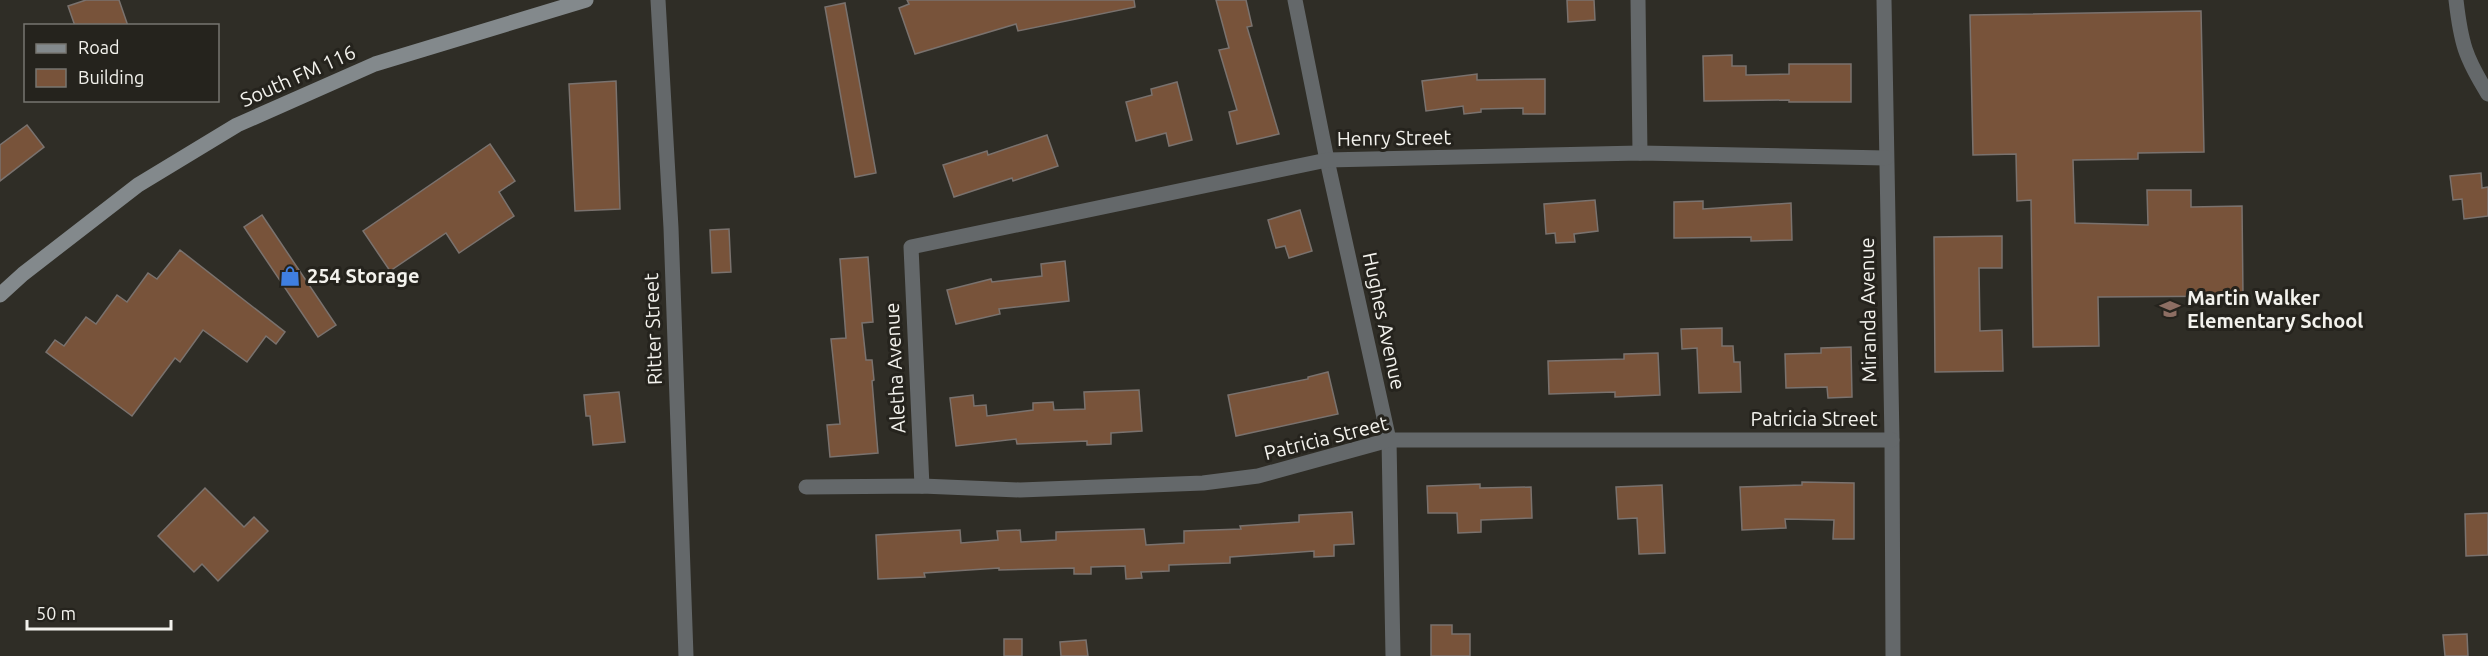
<svg xmlns="http://www.w3.org/2000/svg" width="2488" height="656" font-family="Ubuntu,sans-serif">
<style>
.building{fill:#78533a;stroke:#7a726e;stroke-width:1.5}
.lines{fill:none;stroke-linecap:round;stroke-linejoin:round}
.minor{stroke:#64686a;stroke-width:15}
.secondary{stroke:#83898c;stroke-width:15}
.labels{text-anchor:middle;stroke-width:6;stroke-linejoin:round;paint-order:stroke}
.street-label{font-size:20px;fill:#f3f2ed;stroke:#25231d}
.poi-label{font-size:20px;font-weight:bold;fill:#f3f2ed;stroke:#25231d;text-anchor:start}
</style>
<rect width="100%" height="100%" fill="#2f2d26"/>
<g class="building">
<path d="M86,0H119L128,26H75L68,6Z"/>
<path d="M907,0H1134L1135,7L1018,31L1016,24L915,54L899,8L909,4Z"/>
<path d="M1216,0H1246L1252,26L1247,27L1279,134L1237,144L1229,112L1237,110L1219,50L1229,48Z"/>
<path d="M1567,0H1594L1595,20L1568,22Z"/>
<path d="M845,3L876,173L855,177L825,7Z"/>
<path d="M2201,11L2204,152L2138,153V159L2073,160L2075,223L2148,225L2147,190H2191V207L2242,206L2243,296L2098,297L2099,346L2033,347L2031,200L2017,201L2016,154L1973,155L1970,15Z"/>
<path d="M1732,55V66H1746V75L1789,74V64H1851V102H1789V100L1704,101L1703,56Z"/>
<path d="M1477,74V80L1545,79V114H1523V108L1481,109V112L1464,114L1463,106L1426,111L1422,81Z"/>
<path d="M616,81L620,209L575,211L569,84Z"/>
<path d="M1177,82L1192,140L1169,146L1166,133L1136,141L1126,102L1152,95L1151,89Z"/>
<path d="M27,125L44,147L0,181V145Z"/>
<path d="M1047,135L1058,166L1013,181L1012,178L954,197L943,165L987,151L988,155Z"/>
<path d="M490,144L515,181L499,192L514,216L459,253L446,233L390,271L363,231Z"/>
<path d="M2481,173L2482,188L2488,187V216L2464,219L2462,199L2453,200L2450,176Z"/>
<path d="M1595,200L1598,231L1574,234L1575,242L1556,243L1555,233L1546,234L1544,204Z"/>
<path d="M1703,201V209L1791,203L1792,240L1751,241V237L1674,238V202Z"/>
<path d="M1300,210L1312,251L1289,258L1285,246L1276,248L1268,220Z"/>
<path d="M262,215L336,325L318,337L244,227Z"/>
<path d="M729,229L731,272L712,273L710,230Z"/>
<path d="M2002,236V268H1979L1980,331L2002,330L2003,371L1935,372L1934,237Z"/>
<path d="M180,250L285,332L276,344L266,336L247,362L203,330L180,362L175,358L132,416L46,352L55,340L64,346L86,317L96,324L117,295L127,302L148,273L157,279Z"/>
<path d="M868,257L873,322L862,323L866,360H872L874,380L872,381L878,453L830,457L827,425L840,424L831,339L846,338L840,259Z"/>
<path d="M1065,261L1069,301L999,309L1000,314L956,324L947,290L991,279L992,282L1042,276L1041,264Z"/>
<path d="M1722,328V346H1733L1734,362H1740L1741,392L1699,393L1697,348L1682,349L1681,329Z"/>
<path d="M1851,347L1852,397L1828,398L1827,387L1786,388L1785,354L1821,353V348Z"/>
<path d="M1658,353L1660,395L1615,397V392L1549,394L1548,361L1624,359V354Z"/>
<path d="M1328,372L1338,414L1236,436L1228,395L1308,379V377Z"/>
<path d="M1139,390L1142,431L1111,433V444L1087,445V441L1017,444L1016,439L956,446L950,398L973,395L974,406L986,405L987,416L1033,410V403L1053,402L1054,410L1085,409L1084,392Z"/>
<path d="M619,392L625,442L593,445L590,416H586L584,395Z"/>
<path d="M1802,482L1854,483V539H1833L1834,520L1785,519L1786,528L1742,530L1740,487L1802,485Z"/>
<path d="M1480,484V488L1531,487L1532,518L1481,520V532L1458,533L1457,513H1428L1427,486Z"/>
<path d="M1662,485L1665,553L1639,554L1637,518L1618,519L1616,487Z"/>
<path d="M205,488L244,527L254,517L268,531L218,581L202,564L194,572L158,536Z"/>
<path d="M1352,512L1354,544L1334,545V556L1314,557V551L1230,557V563L1169,565V571L1141,572L1142,578L1126,579L1125,566L1091,567V574H1074V568L999,570V568L924,573L925,577L878,579L876,535L960,530L961,543L998,540L997,531L1020,530L1021,542L1056,540V532L1144,529L1146,545L1184,543V531L1241,529L1240,526L1299,522V515Z"/>
<path d="M2488,513V555L2466,556L2465,514Z"/>
<path d="M1431,625H1452V634H1470V656H1431Z"/>
<path d="M2467,634L2468,656H2445L2443,635Z"/>
<rect x="1004" y="639" width="18" height="17"/>
<path d="M1086,640L1088,656H1061L1060,642Z"/>
</g>
<g class="lines">
<g class="minor">
<path d="M658,0L671,228L686,656"/>
<path d="M1295,0L1327,160L1389,440L1393,656"/>
<path d="M1638,0L1640,153"/>
<path d="M1884,0L1892,440L1893,656"/>
<path d="M2456,0C2461,43 2465,57 2488,94"/>
<path d="M922,486L911,247L1327,160L1640,153L1886,158"/>
<path d="M806,487L922,486L1020,490L1203,483L1258,476L1389,440H1892"/>
</g>
<path class="secondary" d="M0,295L23,274L138,185L237,125L375,64L586,0"/>
</g>
<defs>
<g id="shop-bare" transform="scale(1.62)"><path d="M-5-2.5h2.3a2.7 3.5 0 0 1 5.4 0H5L5.5 6h-11ZM-1.5-2.5h3a1.5 2.3 0 0 0-3 0Z" fill="#3f7fe0" stroke="#25231d" stroke-width="2.5" paint-order="stroke"/></g>
<g id="school-bare" transform="scale(1.62)"><path d="M0-5L7-2L0 1L-7-2ZM-4 1L0 2.5L4 1V4Q0 6-4 4Z" fill="#8d6e63" stroke="#25231d" stroke-width="2.5" paint-order="stroke"/></g>
</defs>
<g fill-rule="evenodd">
<use href="#shop-bare" x="290" y="276"/>
<use href="#school-bare" x="2170" y="309"/>
</g>
<g class="labels">
<g class="street-label">
<text transform="translate(298 76) rotate(-24)" y="7">South FM 116</text>
<text transform="translate(1394 138) rotate(-1)" y="7">Henry Street</text>
<text transform="translate(1868 310) rotate(-91)" y="7">Miranda Avenue</text>
<text transform="translate(1384 321) rotate(78)" y="7">Hughes Avenue</text>
<text transform="translate(653 329) rotate(-92)" y="7">Ritter Street</text>
<text transform="translate(895 368) rotate(-93)" y="7">Aletha Avenue</text>
<text x="1814" y="426">Patricia Street</text>
<text transform="translate(1326 438) rotate(-14)" y="7">Patricia Street</text>
</g>
<g class="poi-label">
<text x="307" y="283">254 Storage</text>
<text x="2187" y="305">Martin Walker<tspan x="2187" dy="23">Elementary School</tspan></text>
</g>
</g>
<rect x="24" y="24" width="195" height="78" fill="#25231d" stroke="#777670" stroke-width="1.5"/>
<rect x="36" y="44" width="30" height="9" fill="#83898c" stroke="#777670" stroke-width="1.5"/>
<text x="78" y="54" font-size="18" fill="#f3f2ed">Road</text>
<rect x="36" y="69" width="30" height="18" fill="#78533a" stroke="#777670" stroke-width="1.5"/>
<text x="78" y="84" font-size="18" fill="#f3f2ed">Building</text>
<path d="M27 620v9h144v-9" fill="none" stroke="#f3f2ed" stroke-width="3"/>
<text x="36" y="620" font-size="18" fill="#f3f2ed" stroke="#25231d" stroke-width="4.5" paint-order="stroke">50 m</text>
</svg>
